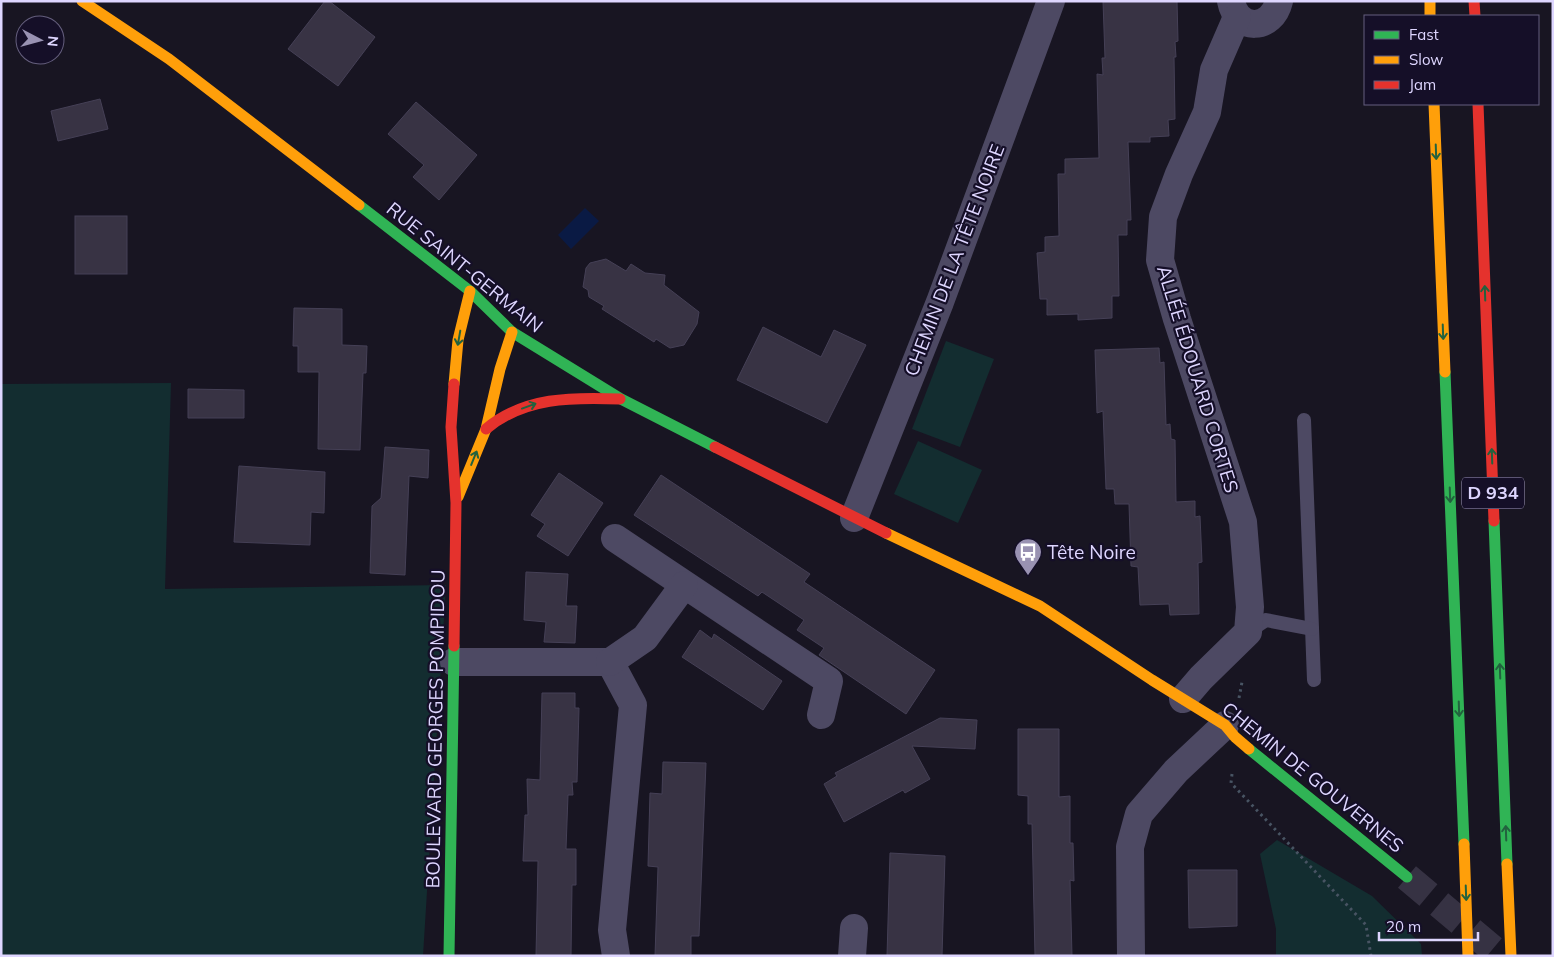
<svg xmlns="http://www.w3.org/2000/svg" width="1554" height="957" font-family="Mulish,sans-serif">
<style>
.green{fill:#132d30}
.water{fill:#0a1a44}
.building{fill:#383344;stroke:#454056}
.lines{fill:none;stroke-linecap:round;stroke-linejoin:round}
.secondary-tunnel{stroke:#363243;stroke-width:28;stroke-dasharray:28 14;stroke-linecap:butt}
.path{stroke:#485463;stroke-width:3;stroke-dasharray:2.5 4;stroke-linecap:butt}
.lane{stroke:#4d4963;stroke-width:14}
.street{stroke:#4d4963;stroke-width:28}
.fast{stroke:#30b455;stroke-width:11}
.slow{stroke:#ff9f0a;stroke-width:11}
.jam{stroke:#e5322d;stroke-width:11}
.slow-bridge{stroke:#ff9f0a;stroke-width:11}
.oneway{stroke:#22623e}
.labels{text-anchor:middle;stroke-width:4.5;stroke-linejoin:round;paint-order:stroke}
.shield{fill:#150f28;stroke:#a29abe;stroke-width:1}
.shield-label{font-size:18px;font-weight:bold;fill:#ded6ff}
.street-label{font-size:19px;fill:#ded6ff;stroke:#150f28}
.poi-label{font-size:19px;fill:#ded6ff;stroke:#150f28;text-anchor:start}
</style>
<rect width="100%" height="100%" fill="#181522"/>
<g class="green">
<path d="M946,341L994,359L960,447L912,429Z"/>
<path d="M171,383L165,589L446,585L423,956H1V384Z"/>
<path d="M918,441L982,470L958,523L894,494Z"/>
<path d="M1277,840L1372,896L1421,944L1422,956H1276V929L1260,854Z"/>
</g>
<path class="water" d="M585,208L599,221L571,249L558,235Z"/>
<g class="building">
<path d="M325,1H329L375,37L338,86L288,49Z"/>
<path d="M1103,1H1177L1178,41L1175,42L1176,57H1174L1175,119L1168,120L1169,136L1150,137V142H1128L1131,220H1127V235H1118L1119,296H1112V318L1078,320V314L1047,315V299H1040L1037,253L1045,252V237L1059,236L1058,174H1065V159L1099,158L1097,74L1103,75L1102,58H1105Z"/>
<path d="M100,99L108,129L58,141L51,111Z"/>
<path d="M416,102L477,155L439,200L413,177L424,165L388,134Z"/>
<rect x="75" y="216" width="52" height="58"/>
<path d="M606,259L626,271L631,264L645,273L665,275L664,285L699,312L697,324L684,345L670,348L656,339L654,342L602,309L604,306L589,297L588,290L583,287L586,268L590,263Z"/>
<path d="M294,308L342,309V345L367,346L366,373H363L360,450L318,449L319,372H298V346H293Z"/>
<path d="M763,327L821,357L834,330L866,345L827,423L737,380Z"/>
<path d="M1159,348L1160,363L1164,362L1166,425L1170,424L1171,439L1175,440L1176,502L1195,501V517L1200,516L1202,562L1198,563L1199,614L1170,615L1169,604L1140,605L1138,567L1131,566L1129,504H1115L1114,489H1106L1103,411L1097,413L1095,350Z"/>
<path d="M188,389L244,390V418H188Z"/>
<path d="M385,447L429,450L428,478L409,476L405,575L370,573L372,506L381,498Z"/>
<path d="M239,466L325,472L324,513L311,512L310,545L234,542Z"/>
<path d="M559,473L603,503L568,556L537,536L545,524L531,515Z"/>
<path d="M661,475L810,574L804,582L935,670L906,714L819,655L824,648L797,630L804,620L762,592L758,596L634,515Z"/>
<path d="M526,572L568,574L566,606H577L575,643L544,642L546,622L524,620Z"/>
<path d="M700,630L712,639L714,634L782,681L763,710L682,657Z"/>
<path d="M542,693H575V708H579L577,782H572L573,795H568L566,849H576V885H572L571,956H536L538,861H523L525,815H528L527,779L540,780Z"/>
<path d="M940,718L977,720L975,749L912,746L930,779L905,793L903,790L844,822L824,784L837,776L835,773Z"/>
<path d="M1018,729H1059V797L1070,796V843H1073L1074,881L1070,880L1072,956H1035L1032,824H1028V796L1018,795Z"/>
<path d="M663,762L706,763L699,936H691V956H655L658,867L648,866L650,793L662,794Z"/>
<path d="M890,853L945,856L942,956H887Z"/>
<path d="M1188,870H1237V926L1189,928Z"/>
</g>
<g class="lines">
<path class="secondary-tunnel" d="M1407,877L1501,956"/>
<g class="path">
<path d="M1239,698L1242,682"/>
<path d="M1232,774L1231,783L1366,925L1371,956"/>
</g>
<g class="lane">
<path d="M1304,420L1314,680"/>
<path d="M1248,632L1266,620L1312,629"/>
</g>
<g class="street">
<path d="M1231,1C1237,32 1272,31 1279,1"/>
<path d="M854,518L940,302L1051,1"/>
<path d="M615,538L829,681L821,715"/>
<path d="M454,662H610L633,705L612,930L616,956"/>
<path d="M610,662L645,638L684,585"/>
<path d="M1183,699L1201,678L1248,632L1250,607L1243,522L1177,319L1160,260L1163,217L1179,174L1207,112L1214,70L1237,17"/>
<path d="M852,956L854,928"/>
<path d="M1131,956L1130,847L1139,814L1176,771L1225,725"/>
</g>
<g class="fast">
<path d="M359,205L470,291L512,332L621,399L715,447"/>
<path d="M1445,372L1464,844"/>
<path d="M1494,521L1507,864"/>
<path d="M1249,749L1407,877"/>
<path d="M449,956L454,646"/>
</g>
<g class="slow">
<path d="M82,1L169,59L359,205"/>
<path d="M1430,1V16"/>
<path d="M1434,104L1445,372"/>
<path d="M454,384L458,340L470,291"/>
<path d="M458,497L486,429L500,369L512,332"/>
<path d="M886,533L1040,606L1152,680L1225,725L1235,737L1249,749"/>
<path d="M1507,864L1511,956"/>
</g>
<g class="jam">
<path d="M1474,1L1475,16"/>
<path d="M1478,104L1494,521"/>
<path d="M486,429C524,397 572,397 620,399"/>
<path d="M715,447L886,533"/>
<path d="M454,646L456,503L451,427L454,384"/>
</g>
<path class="slow-bridge" d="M1464,844L1468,956"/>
</g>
<defs><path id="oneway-shaft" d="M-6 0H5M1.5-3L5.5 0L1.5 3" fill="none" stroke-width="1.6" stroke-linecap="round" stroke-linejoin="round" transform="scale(1.25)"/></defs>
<g class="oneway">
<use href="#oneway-shaft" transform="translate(1436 152) rotate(88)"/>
<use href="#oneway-shaft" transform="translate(1485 293) rotate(-92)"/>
<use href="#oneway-shaft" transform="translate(1443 332) rotate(88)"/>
<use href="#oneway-shaft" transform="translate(459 338) rotate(100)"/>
<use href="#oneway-shaft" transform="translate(529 406) rotate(-20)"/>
<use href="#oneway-shaft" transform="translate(1492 456) rotate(-92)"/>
<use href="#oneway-shaft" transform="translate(474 458) rotate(-68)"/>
<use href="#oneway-shaft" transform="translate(1450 495) rotate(88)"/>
<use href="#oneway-shaft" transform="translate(1500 671) rotate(-92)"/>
<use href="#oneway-shaft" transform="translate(1459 709) rotate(88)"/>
<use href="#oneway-shaft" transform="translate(1506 833) rotate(-92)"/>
<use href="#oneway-shaft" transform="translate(1466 893) rotate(88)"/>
</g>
<defs>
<g id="bus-pin" transform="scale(1.4375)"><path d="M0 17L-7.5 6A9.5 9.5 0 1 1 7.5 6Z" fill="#9992b2" stroke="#150f28"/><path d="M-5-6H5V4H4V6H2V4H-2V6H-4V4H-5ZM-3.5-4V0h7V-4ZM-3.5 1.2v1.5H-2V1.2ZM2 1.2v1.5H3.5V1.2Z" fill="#fff"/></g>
</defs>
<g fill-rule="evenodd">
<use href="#bus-pin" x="1028" y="552"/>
</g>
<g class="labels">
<rect class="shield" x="1462" y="477.5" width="62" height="31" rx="4"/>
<g class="shield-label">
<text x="1493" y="499">D 934</text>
</g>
<g class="street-label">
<text transform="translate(954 260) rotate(-69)" y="7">CHEMIN DE LA TÊTE NOIRE</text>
<text transform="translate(465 267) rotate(39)" y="7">RUE SAINT-GERMAIN</text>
<text transform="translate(1198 379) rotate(73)" y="7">ALLÉE ÉDOUARD CORTES</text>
<text transform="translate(435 729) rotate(-89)" y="7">BOULEVARD GEORGES POMPIDOU</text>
<text transform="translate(1313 777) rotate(39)" y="7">CHEMIN DE GOUVERNES</text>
</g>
<g class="poi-label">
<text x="1047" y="559">Tête Noire</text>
</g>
</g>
<rect width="1554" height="957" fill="none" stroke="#ded6ff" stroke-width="5"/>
<rect x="1364" y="15" width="175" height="90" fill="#150f28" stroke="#655f7e"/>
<rect x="1374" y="31" width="25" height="8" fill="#30b455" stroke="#655f7e"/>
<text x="1409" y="40" font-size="15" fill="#ded6ff">Fast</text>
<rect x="1374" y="56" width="25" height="8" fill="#ff9f0a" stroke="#655f7e"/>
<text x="1409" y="65" font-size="15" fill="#ded6ff">Slow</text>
<rect x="1374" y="81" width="25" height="8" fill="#e5322d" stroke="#655f7e"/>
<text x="1409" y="90" font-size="15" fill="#ded6ff">Jam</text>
<g transform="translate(40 40) rotate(96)"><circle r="24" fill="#150f28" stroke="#655f7e"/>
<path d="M0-4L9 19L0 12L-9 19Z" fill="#9992b2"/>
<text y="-8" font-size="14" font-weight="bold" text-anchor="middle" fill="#ded6ff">N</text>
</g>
<path d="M1379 932v8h99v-8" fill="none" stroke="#ded6ff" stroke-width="2.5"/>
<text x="1386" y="932" font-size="15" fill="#ded6ff" stroke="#150f28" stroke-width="4" paint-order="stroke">20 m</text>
</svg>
